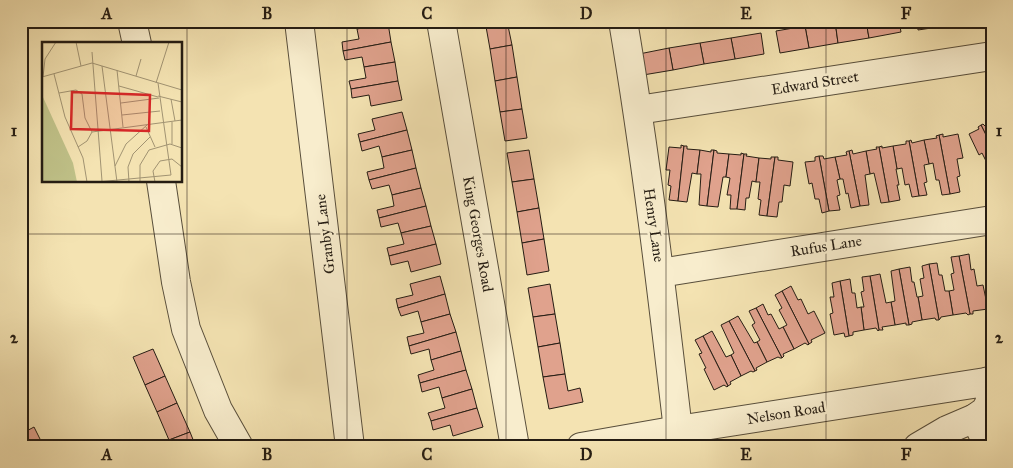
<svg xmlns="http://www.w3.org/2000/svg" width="1013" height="468" font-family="'IM FELL Great Primer',serif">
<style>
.building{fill:#e0a28d;stroke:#241c13}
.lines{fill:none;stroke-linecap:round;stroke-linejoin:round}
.minor-casing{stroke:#584e3b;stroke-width:30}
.minor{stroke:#f8edcd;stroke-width:28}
.grid{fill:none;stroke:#241c13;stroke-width:1;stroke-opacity:0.55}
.labels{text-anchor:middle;stroke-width:5;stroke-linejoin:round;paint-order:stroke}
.street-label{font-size:15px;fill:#241c13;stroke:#f8edcd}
.inset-road{fill:none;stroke:#a19372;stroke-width:1}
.view{fill:#d62828;fill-opacity:0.15;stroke:#d62828;stroke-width:2.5}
.inset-edge{fill:none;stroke:#241c13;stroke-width:2.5}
.neatline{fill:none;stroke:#241c13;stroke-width:2}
.grid-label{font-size:16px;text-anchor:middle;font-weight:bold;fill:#241c13}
</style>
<rect width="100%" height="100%" fill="#f4e3b2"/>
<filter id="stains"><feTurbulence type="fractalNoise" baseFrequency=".004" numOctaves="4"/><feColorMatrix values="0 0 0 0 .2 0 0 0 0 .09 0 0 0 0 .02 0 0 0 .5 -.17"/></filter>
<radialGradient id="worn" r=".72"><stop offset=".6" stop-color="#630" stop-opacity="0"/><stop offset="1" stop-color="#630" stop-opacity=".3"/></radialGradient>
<g class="building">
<path d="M356,21H387L388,23L357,29Z"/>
<path d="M485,21H507L512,45L490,49Z"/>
<path d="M835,21L838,43L809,48L805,26Z"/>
<path d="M835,21H866L869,38L838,43Z"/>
<path d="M866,21H899L901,32L869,38Z"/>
<path d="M917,21H965V23L918,30Z"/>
<path d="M388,23L391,42L343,51L342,42L359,39L357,29Z"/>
<path d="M805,26L809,48L780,53L776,31Z"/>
<path d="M761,33L764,54L735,59L731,38Z"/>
<path d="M731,38L735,59L704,64L700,43Z"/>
<path d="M391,42L395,62L364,67L362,57L345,60L343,51Z"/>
<path d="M700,43L704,64L673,70L669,48Z"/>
<path d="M512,45L517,77L495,81L490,49Z"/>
<path d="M669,48L673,70L643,75L639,54Z"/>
<path d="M395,62L398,81L351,89L349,81L366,78L364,67Z"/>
<path d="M517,77L522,109L500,112L495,81Z"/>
<path d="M398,81L402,100L371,106L369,95L352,98L351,89Z"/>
<path d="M522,109L527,138L505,141L500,112Z"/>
<path d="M402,112L407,130L360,142L358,134L375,130L372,119Z"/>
<path d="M992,123V147L981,125L983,124L985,126Z"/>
<path d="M981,125L992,147V166L989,167L982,153L979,155L969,134L979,129L978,127Z"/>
<path d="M407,130L412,150L382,157L379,146L362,151L360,142Z"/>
<path d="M943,134V137L958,134L963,158L957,159L960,176L957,177L960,192L950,194L939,135Z"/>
<path d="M939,135L950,194L942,195L939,180H936L933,163L929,164L924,140L937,138L936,136Z"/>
<path d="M911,140L912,143L924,140L929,164L924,165L927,182L924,183L927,195L919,196L909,141Z"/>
<path d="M906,141H909L919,196L912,197L909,184L905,185L902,168L897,169L893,146L906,144Z"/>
<path d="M681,145L684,146L678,201L669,200L671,186L668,185L670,170H666L669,147L681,148Z"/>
<path d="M684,146H687V149L700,150L697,174L692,173L687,202L678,201Z"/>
<path d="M882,146V148L893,146L897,169H896L899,185H897L900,200L889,202L879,147Z"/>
<path d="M876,147H879L889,202L881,203L874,173L870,174L866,151L877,149Z"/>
<path d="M412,150L416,168L369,180L367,172L384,168L382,157Z"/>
<path d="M529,150L534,179L512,182L507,153Z"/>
<path d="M700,150L711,152V150H714L707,206L699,205L701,174H697Z"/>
<path d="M714,150L717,151V153L729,154L726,177H723L718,207L707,206Z"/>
<path d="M852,150L853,154L866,151L870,174L865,175L869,205L860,206L849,151Z"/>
<path d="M848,151H849L860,206L851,208L848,193L846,194L843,179H840L835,157L847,155L846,152Z"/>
<path d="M741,153L744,154L737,209H730L731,195H727L730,178L726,177L729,154L741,155Z"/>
<path d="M744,154H747L746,156L759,158L756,182L752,181L749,198H746L745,210L737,209Z"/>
<path d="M819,156H823L824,159L835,157L840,179L837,180L840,195L837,196L840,210L829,211Z"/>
<path d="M819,156L829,211L822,213L819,199H815L812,183L809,184L805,162L815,161V157Z"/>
<path d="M771,157H775L767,216L759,215L761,200L758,199L760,182H756L759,158L771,159Z"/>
<path d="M775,157H778V160L793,162L790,186L784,185L782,202H779L777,217L767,216Z"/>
<path d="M416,168L421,188L392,195L389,185L372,189L369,180Z"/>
<path d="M534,179L539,208L517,212L512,182Z"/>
<path d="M421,188L426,206L379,218L377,210L394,206L392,195Z"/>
<path d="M426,206L431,226L401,233L398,223L381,227L379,218Z"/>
<path d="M539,208L544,239L522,243L517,212Z"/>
<path d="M431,226L436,244L389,256L387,248L404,244L401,233Z"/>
<path d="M544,239L549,271L527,275L522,243Z"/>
<path d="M436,244L441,264L411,272L408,261L391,265L389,256Z"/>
<path d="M969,254L971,270L974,269L977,286L983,285L988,309L973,311V314H970L959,256Z"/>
<path d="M959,256L970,314L968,315L966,313L953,315L949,291L954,290L951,274L954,273L951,257Z"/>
<path d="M937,263L939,275H942L945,291H949L953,315L941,317L940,319L939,320L929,264Z"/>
<path d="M929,264L939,320H936L935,318L922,320L918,297L923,296L920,279L924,278L922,266Z"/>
<path d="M910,267L912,282H914L917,297H918L922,320L912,322V324L909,325L899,269Z"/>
<path d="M899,269L909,325H906V323L895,325L891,302L895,301L891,271Z"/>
<path d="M880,274L886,303L891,302L895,325L882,327L883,330H879L870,276Z"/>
<path d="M440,276L445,294L398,308L396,299L413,295L410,284Z"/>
<path d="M870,276L879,330L878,331L876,328L864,330L861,307H864L861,292L864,291L862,277Z"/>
<path d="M850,279L852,293H855L857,308L861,307L864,330L853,332V335L849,336L840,281Z"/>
<path d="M840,281L849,336L845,337L844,333L834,335L830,314L833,313L830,297H834L832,283Z"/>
<path d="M550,284L555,314L533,317L528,288Z"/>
<path d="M791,286L798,300L801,299L808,314L814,311L825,333L811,340L812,342L809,344L782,291Z"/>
<path d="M782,291L809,344L808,345L805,343L794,349L783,327L787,325L779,310L782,308L775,295Z"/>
<path d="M445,294L450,314L421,322L418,311L401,316L398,308Z"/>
<path d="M763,304L768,315L771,314L779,329L783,327L794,349L783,354L784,356L782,358L756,308Z"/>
<path d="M756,308L782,358H780L778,357L767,362L757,342L760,340L752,325L755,323L749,311Z"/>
<path d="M450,314L456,332L409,346L407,337L424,333L421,322Z"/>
<path d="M555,314L560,343L538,347L533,317Z"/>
<path d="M738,316L754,343L757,342L767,362L756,368L757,370L755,371L729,321Z"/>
<path d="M729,321L755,371L753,372L751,371L741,376L731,355L734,353L721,325Z"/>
<path d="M712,331L726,357L731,355L741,376L730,382L731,384L728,386L703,336Z"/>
<path d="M456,332L461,351L431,360L429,349L411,354L409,346Z"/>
<path d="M703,336L728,386L727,387L724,385L714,390L704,369L706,368L699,354L702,353L695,340Z"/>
<path d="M560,343L565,374L543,377L538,347Z"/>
<path d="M153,349L165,376L145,385L133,357Z"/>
<path d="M461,351L466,370L420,383L418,375L434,370L431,360Z"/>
<path d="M466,370L472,389L442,398L439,387L422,392L420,383Z"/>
<path d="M565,374L568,391L580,388L583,402L549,409L543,377Z"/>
<path d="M165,376L177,403L157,412L145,385Z"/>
<path d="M472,389L477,408L431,421L428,413L445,408L442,398Z"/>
<path d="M177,403L190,432L169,440L157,412Z"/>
<path d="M477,408L483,427L453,436L450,425L433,430L431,421Z"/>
<path d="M34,427L44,447H21V434Z"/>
<path d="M190,432L196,447H172L169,440Z"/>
</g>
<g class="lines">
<g class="minor-casing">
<g id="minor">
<path d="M132,21L137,44"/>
<path d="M299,21L350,447"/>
<path d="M441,21L515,447"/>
<path d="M623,21C646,157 662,293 678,430"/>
<path d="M638,110L992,56"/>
<path d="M161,181L176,282L186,329L218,410L239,447"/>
<path d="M660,273L992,220"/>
<path d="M975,418L989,447"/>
<path d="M581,447L678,430L992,381"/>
<path d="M918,447L947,430L975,418L985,411L990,402L989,381"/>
</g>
</g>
<use href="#minor" class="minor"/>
</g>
<path class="grid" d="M187,21V447M347,21V447M506,21V447M666,21V447M826,21V447M21,234H992"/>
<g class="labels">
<g class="street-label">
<text transform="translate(815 83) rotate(-9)" y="5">Edward Street</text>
<text transform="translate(654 225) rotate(82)" y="5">Henry Lane</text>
<text transform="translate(325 234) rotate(-97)" y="5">Granby Lane</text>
<text transform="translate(478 234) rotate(80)" y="5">King Georges Road</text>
<text transform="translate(826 246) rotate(-9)" y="5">Rufus Lane</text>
<text transform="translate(786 413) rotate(-9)" y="5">Nelson Road</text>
</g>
</g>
<g transform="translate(42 42)">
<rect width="140" height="140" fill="#f4e3b2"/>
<path d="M0,53L31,121L35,140H0Z" fill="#c0c289"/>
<path class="inset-road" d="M34,0L39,24M50,10L60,139M60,24L75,140M75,28L81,85M12,32L23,75L41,116L45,140M94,34L99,17M0,35L50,21L140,48M1,35L3,17L14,0M114,41L127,0M77,44L116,55M17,51L34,48L40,52L43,76L50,90L45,99L36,105M116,54L140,60M129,57L133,79M79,61L117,56M80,73L118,69M104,85L113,105M50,90L140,78M130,102V80M73,124L84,102L105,83M55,140L129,133L116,41M87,140L86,125L91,112L108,95M98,140V123L107,108L128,102L140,106M113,140L111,129L118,119L130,117L140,125"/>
<path class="view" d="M30,50L108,53L107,89L29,87Z"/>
<rect width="140" height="140" class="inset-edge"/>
</g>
<rect width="1013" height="468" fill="none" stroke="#f4e3b2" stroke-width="55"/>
<rect x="28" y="28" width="958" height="412" class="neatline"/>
<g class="grid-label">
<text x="107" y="19">A</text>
<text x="267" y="19">B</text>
<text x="427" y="19">C</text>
<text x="586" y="19">D</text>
<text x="746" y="19">E</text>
<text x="906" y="19">F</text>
<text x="14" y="136">1</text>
<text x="999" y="136">1</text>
<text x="14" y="343">2</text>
<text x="999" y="343">2</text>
<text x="107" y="460">A</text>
<text x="267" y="460">B</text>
<text x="427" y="460">C</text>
<text x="586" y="460">D</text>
<text x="746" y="460">E</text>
<text x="906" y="460">F</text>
</g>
<rect width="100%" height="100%" filter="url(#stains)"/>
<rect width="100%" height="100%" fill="url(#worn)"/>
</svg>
